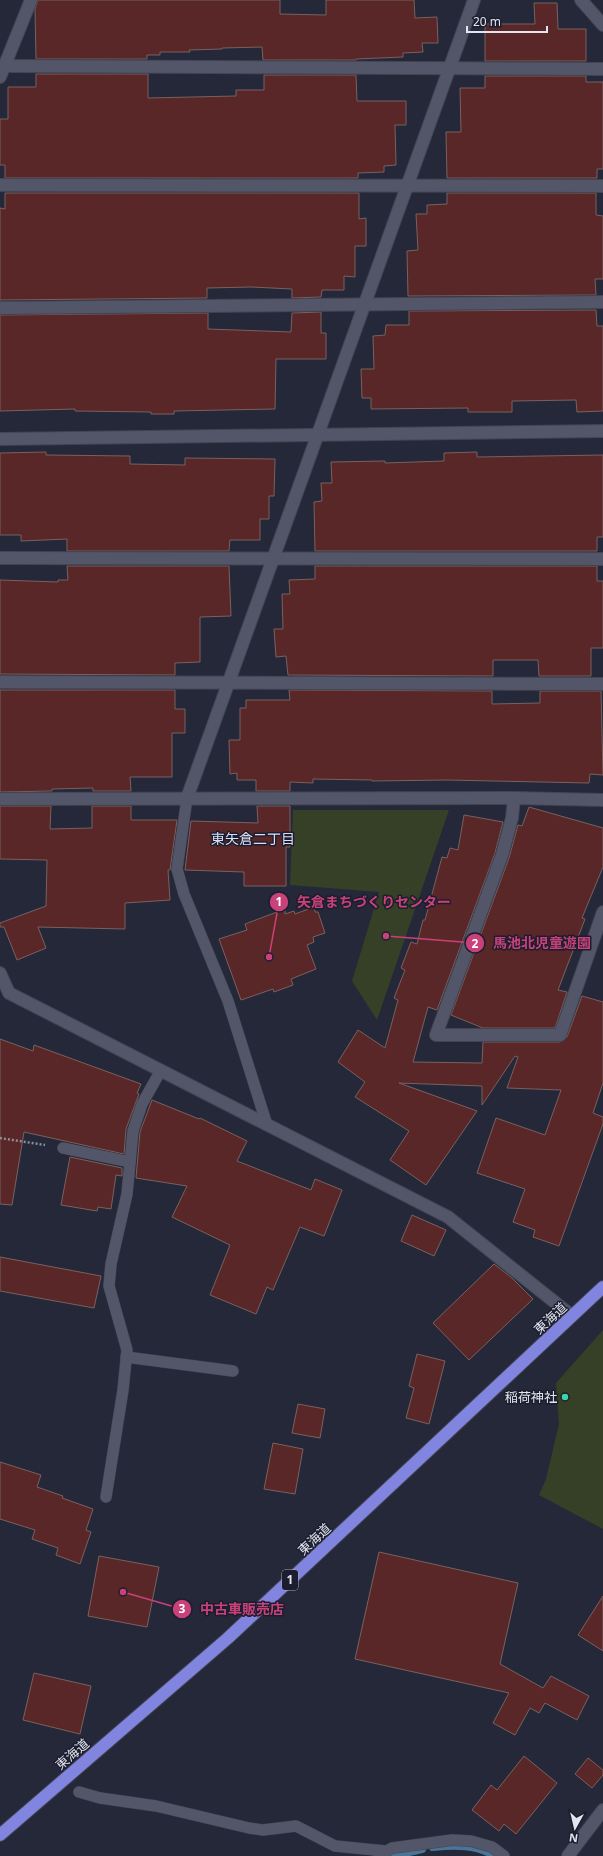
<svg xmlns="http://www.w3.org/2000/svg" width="603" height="1856" font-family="'Noto Sans','Noto Sans JP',sans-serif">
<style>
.green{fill:#364026}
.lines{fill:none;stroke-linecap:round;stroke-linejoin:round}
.stream{stroke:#4a7599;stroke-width:8}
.building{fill:#592728;stroke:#796160}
.service-casing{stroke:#424452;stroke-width:12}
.minor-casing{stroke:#424452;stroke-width:14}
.trunk-casing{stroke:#424452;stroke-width:14}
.path{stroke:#8b8e9b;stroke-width:2.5;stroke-dasharray:2 2;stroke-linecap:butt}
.service{stroke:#535669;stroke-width:11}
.minor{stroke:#535669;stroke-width:12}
.trunk{stroke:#8285e0;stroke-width:12}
.poi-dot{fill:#3bd4a4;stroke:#1c1e2f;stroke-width:1.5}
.labels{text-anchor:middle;stroke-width:3;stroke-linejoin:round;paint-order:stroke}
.shield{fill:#1c1e2f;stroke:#a7a9b6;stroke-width:1}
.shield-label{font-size:12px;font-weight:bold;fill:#e2e5f0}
.street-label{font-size:13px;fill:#e2e5f0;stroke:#1c1e2f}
.poi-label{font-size:13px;fill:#e2e5f0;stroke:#1c1e2f;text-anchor:end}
.neighbourhood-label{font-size:14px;fill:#dadef5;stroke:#1c1e2f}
.leader{fill:none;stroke:#c84179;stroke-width:1.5}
.callout-dot{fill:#c84179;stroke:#1c1e2f;stroke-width:1.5}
.mark-label{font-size:12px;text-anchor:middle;font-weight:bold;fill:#fff}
.callout-label{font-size:14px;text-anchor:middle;font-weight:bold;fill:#c84179;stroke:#1c1e2f;stroke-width:3;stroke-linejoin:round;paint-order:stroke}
</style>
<rect width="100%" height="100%" fill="#252839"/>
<g class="green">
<path d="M293,810H449L377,1020L352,981L379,892L290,885Z"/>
<path d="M603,1330V1529L539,1495L546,1479L559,1424L556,1383Z"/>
</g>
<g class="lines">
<g class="stream">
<path d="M433,1847C454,1845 477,1844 495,1856"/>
<path d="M392,1856L422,1849"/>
</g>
</g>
<g class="building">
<path d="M38,0H280V14L326,15V0H414L415,18L437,17L438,43H422L423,52L403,53V57L356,59V60H263L262,47L222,48V49L189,50L190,52H160V55H147V59H36L35,9Z"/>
<path d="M534,3H557L558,29H586V61H485V24H535Z"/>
<path d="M36,74H148V98L236,96V90H264V75H356L357,101H406V125H395L396,165L384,166V172L358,173V178H5V165H0V119H8V87H36Z"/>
<path d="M485,76H586V82H603V169H597V178H447L446,132H461L460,88H485Z"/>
<path d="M5,193H359V219L366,218V246H355V277L344,276V290H322L321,297L292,298V289L251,287L207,288V298L0,300V208L5,209Z"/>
<path d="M447,193H596V215L603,216V279H595L596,295L408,296L407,251L418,250L416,214H427V205L447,204Z"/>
<path d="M596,310L597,326H603V411L577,412L576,400L512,401V412H468V408L371,409V398H362L361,369H374L373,336L385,335L386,325H409V311Z"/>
<path d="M321,312V333H326V359H276L275,409L174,411V414H151V412L75,411V409L0,411V315L208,313V329L291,332L292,313Z"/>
<path d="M46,452V455L130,456V464L185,465V458L275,459L274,496H269V519H260V540H230L229,551H67V539L21,541V535H0V453Z"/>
<path d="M477,452V457L603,455V537H597V551H315L314,502L322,501L321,483H332L331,462L385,461V463L444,461V453Z"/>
<path d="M67,566H229L231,616L200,617V662L175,663V675L0,674V580L58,582V580H68Z"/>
<path d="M315,566H597V581H603V648H591V676H539L538,660H493V676L288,675L286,656L276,657L274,629H283L282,594H290L289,580L315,579Z"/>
<path d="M0,690H175V709H185V733H172V777H130L131,791H93V788L52,789V791L0,792Z"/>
<path d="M289,690L492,691V704L540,703V691H601L603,775L590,774L589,783L447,780L372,781V780L313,779V783L290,782V791H256V780H237V773L230,774L229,740H240V708H246V700H290Z"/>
<path d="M0,806H51L50,829L92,828V806H131V820H177L170,870H168L170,900L125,903V929L38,927L46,948L17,960L4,927H0V923L46,906L47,860L0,859Z"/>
<path d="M257,806H290V847H286V886H244V872L185,870L191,821L258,823Z"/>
<path d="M529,807L603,828V867L582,918L585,919L558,990L567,992L555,1028H483L451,1015L509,858L518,825L522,826Z"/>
<path d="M464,815L503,822L495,853L437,1010L428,1007L413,1062L482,1063L483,1042H560L567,1037L582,996L603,1002V1083L593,1113L603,1117V1124L559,1246L533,1237L535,1230L513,1222L525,1189L477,1173L496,1118L545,1135L561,1090L507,1088L518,1057L515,1056L482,1105V1086L399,1083L477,1111L426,1185L390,1160L409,1131L355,1097L365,1082L338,1062L358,1030L385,1048L398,1000L394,998L405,970L401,968L411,942L417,944L423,920H425L442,857L447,858L450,848L458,850Z"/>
<path d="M314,907L315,912H318L325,933L313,937L314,942L307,945L316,969L291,979L293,985L274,992L273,989L241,1000L219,939L247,930L245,924L285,909V914L294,911L295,914Z"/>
<path d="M0,1039L33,1051L34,1045L141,1084L137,1093L139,1094L126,1129L124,1154L24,1132L12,1205L0,1204Z"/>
<path d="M152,1100L199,1119L200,1118L247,1141L237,1161L311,1190L315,1179L342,1190L324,1236L300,1227L273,1290L267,1287L256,1314L210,1295L230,1245L172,1217L187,1186L136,1178L140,1132Z"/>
<path d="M70,1157L122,1168V1176L116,1175L111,1209L98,1207L97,1211L61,1205Z"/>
<path d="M412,1215L446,1230L434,1256L401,1241Z"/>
<path d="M0,1257L101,1276L94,1308L0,1291Z"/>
<path d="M494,1264L512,1278L533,1299L469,1360L433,1323Z"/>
<path d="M417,1354L445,1361L429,1424L406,1418L414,1388L409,1386Z"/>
<path d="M298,1404L325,1409L320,1438L292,1433Z"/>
<path d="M273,1443L303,1449L295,1494L264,1489Z"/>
<path d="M0,1462L41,1475L37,1487L63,1496L62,1498L93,1509L86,1530L91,1532L80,1564L56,1555L58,1548L32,1539L35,1530L0,1519Z"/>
<path d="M379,1552L518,1583L500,1664L543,1688L551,1676L589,1696L577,1720L545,1703L539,1713L530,1708L515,1735L493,1723L509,1693L355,1659Z"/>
<path d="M99,1556L159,1567L147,1627L88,1616Z"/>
<path d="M603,1596V1651L578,1635Z"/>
<path d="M34,1673L91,1686L80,1734L23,1720Z"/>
<path d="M524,1756L557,1783L516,1834L504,1824L499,1831L472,1810L491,1785L497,1790Z"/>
<path d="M588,1758L603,1770V1775L592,1788L575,1774Z"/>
</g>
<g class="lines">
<g class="service-casing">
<g id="service">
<path d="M187,798L177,869L184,894L228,1001L267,1125"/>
<path d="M63,1148L130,1162"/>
<path d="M126,1357L233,1371"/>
<path d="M106,1497L123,1390L127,1350L109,1286L111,1264L127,1194L133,1131L142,1104L161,1070"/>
<path d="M79,1792L100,1798L156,1806L249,1828L263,1830L296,1826L335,1846L385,1851"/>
<path d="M379,1855L392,1848L452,1840L471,1841L492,1847L504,1856"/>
</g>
</g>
<g class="minor-casing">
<g id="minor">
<path d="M581,0L603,25"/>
<path d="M4,66L603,69"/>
<path d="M0,77L31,0"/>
<path d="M0,185L603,186"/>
<path d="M0,308L603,302"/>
<path d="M0,439L603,431"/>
<path d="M0,558L603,559"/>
<path d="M0,682L603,684"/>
<path d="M187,798L474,0"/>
<path d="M514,798L512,818L502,855L436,1035H560L603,912"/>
<path d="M0,799L514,798L603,800"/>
<path d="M0,973L9,993L448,1217L572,1316"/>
<path d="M568,1856L603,1810"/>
</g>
</g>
<g class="trunk-casing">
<path id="trunk" d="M0,1835L228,1638L603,1287"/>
</g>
<path class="path" d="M0,1138L45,1145"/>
<use href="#service" class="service"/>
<use href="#minor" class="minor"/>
<use href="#trunk" class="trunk"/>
</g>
<circle class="poi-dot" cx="565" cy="1397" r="4"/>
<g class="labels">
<rect class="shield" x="282" y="1570" width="16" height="20" rx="3"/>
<g class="shield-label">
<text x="290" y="1584">1</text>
</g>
<g class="street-label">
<text transform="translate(550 1318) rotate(-43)" y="5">東海道</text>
<text transform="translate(314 1539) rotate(-43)" y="5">東海道</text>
<text transform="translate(72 1754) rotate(-41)" y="5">東海道</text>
</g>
<g class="poi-label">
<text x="557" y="1402">稲荷神社</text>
</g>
<g class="neighbourhood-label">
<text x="253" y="844">東矢倉二丁目</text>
</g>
</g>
<path class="leader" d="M269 957L279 902M386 936L475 943M123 1592L182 1609"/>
<g class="callout-dot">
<circle cx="269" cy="957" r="4"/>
<circle cx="386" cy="936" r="4"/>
<circle cx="123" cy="1592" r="4"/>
<circle cx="279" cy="902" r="10"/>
<circle cx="475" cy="943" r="10"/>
<circle cx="182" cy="1609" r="10"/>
</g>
<g class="mark-label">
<text x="279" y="906">1</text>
<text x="475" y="948">2</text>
<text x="182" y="1613">3</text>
</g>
<g class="callout-label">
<text x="374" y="907">矢倉まちづくりセンター</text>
<text x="542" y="948">馬池北児童遊園</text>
<text x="242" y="1614">中古車販売店</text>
</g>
<g transform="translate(575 1828) rotate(188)" stroke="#1c1e2f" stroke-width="3" paint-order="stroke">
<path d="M0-3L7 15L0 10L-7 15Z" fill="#e2e5f0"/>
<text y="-6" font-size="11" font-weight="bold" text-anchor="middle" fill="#e2e5f0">N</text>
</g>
<path d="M467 26v6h80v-6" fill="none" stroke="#e2e5f0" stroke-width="2"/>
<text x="473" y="26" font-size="12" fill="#e2e5f0" stroke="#1c1e2f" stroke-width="3" paint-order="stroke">20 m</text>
</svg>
